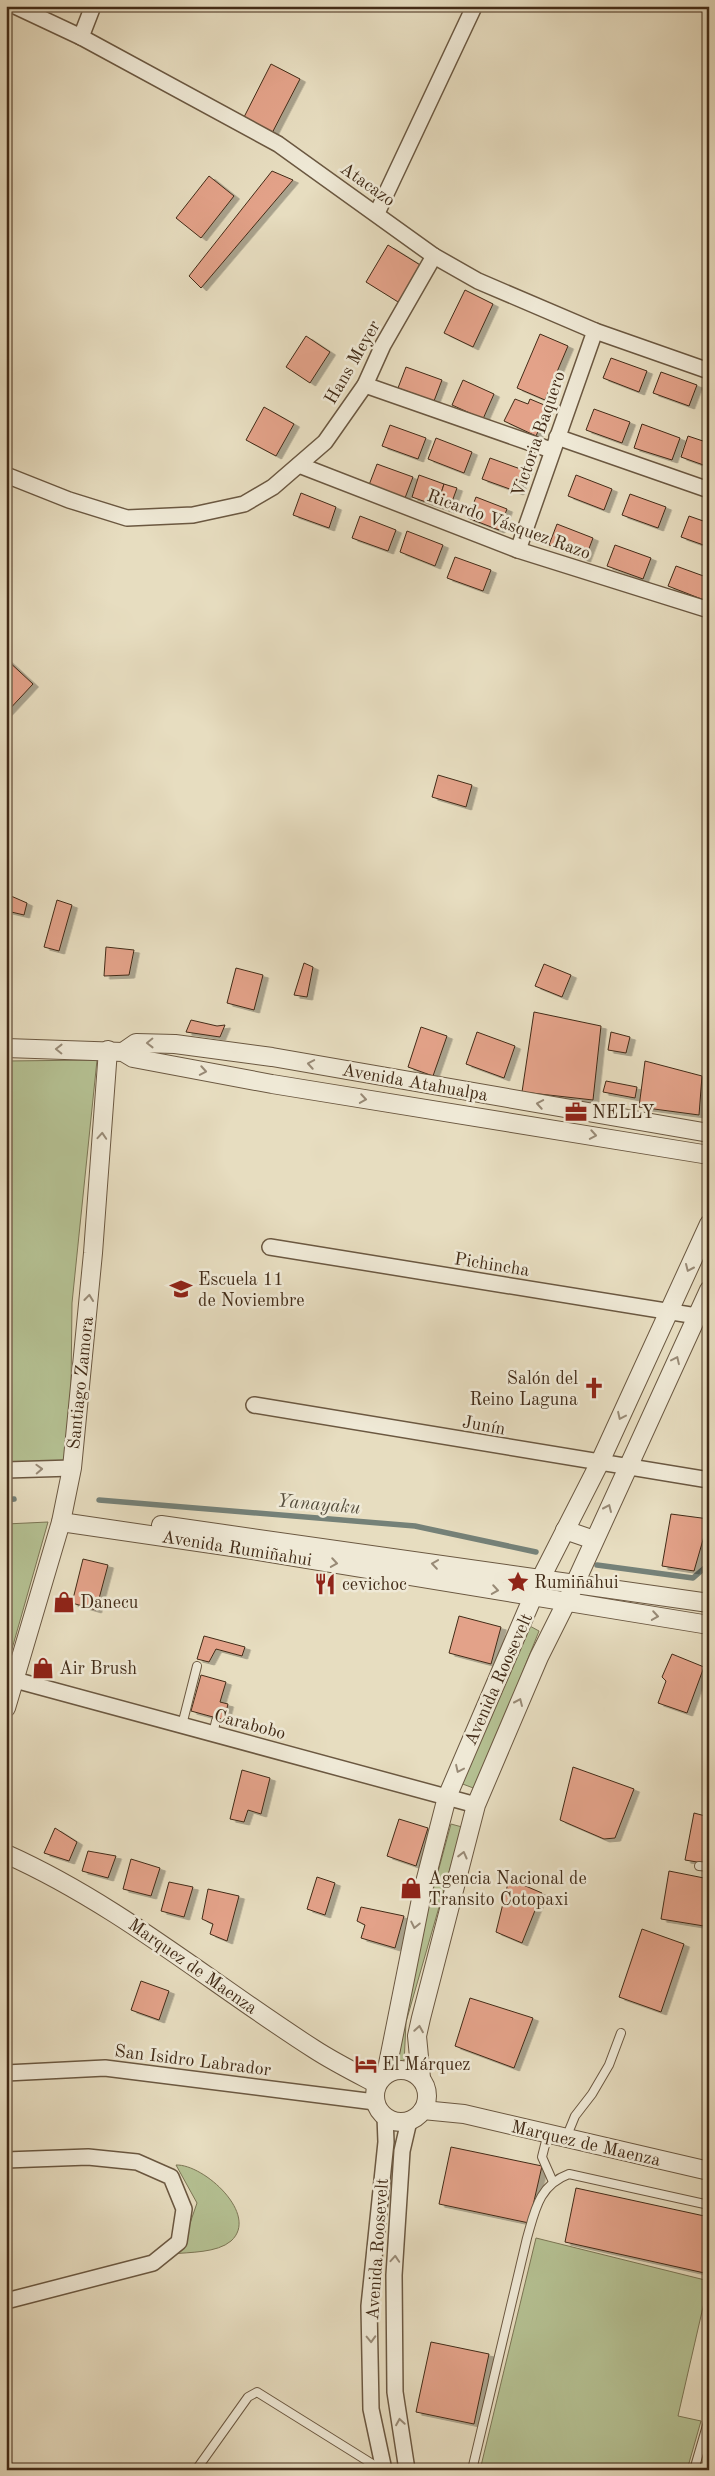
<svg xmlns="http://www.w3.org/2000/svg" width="715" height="2476" font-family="'Old Standard TT',serif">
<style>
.green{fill:#b5c193;stroke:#7c7655}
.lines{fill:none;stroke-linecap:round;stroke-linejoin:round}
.stream{stroke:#758178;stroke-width:5.5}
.building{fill:#e3a289;stroke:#422b17;filter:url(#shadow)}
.service-casing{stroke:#6b5841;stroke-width:10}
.minor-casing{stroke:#6b5841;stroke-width:18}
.tertiary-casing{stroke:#6b5841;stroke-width:20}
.service{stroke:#efe9d6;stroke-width:8}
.minor{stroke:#efe9d6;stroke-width:15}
.tertiary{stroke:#efe9d6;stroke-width:18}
.oneway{stroke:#988a76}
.labels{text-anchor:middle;stroke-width:5;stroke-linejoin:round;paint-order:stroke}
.street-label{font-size:18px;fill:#422b17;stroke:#efe9d6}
.poi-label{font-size:18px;fill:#422b17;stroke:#efe9d6;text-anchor:start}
.water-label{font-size:19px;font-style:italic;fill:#574f3f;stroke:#efe9d6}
</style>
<defs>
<filter id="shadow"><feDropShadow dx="5.5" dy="3" stdDeviation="0" flood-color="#0004"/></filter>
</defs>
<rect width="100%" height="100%" fill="#e7ddc0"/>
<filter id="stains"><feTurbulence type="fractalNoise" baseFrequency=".004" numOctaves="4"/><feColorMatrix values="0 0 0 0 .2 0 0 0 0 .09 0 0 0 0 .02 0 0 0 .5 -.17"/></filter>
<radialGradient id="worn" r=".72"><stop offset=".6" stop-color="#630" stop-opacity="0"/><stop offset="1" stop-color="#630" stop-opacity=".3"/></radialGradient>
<g class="green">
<path d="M97,1060L72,1303L70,1475L6,1467V1061Z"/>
<path d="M48,1522L6,1670V1524Z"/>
<path d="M528,1625L539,1631L476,1789L460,1783Z"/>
<path d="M451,1824L462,1827L406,2022L404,2064L391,2060L413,1964Z"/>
<path d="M176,2165C204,2164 260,2215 231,2241C217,2253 190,2252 172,2254L188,2229L197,2203Z"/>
<path d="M536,2238L709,2281L678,2416L701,2421L687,2470H480Z"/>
</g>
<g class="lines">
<g class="stream">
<path d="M6,1500L14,1499"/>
<path d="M99,1500L415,1526L536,1552"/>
<path d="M597,1565L693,1578L709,1564"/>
</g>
</g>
<g class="building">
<path d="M271,64L300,79L270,137L241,123Z"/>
<path d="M272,171L293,180L201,288L189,276Z"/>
<path d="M209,176L234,196L201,238L176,218Z"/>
<path d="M388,245L425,268L403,305L366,282Z"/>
<path d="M465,290L493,304L473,347L444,333Z"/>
<path d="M540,334L568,346L545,400L517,388Z"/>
<path d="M306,336L330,352L310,383L286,367Z"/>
<path d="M611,358L647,371L639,392L603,378Z"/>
<path d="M406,367L442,380L434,401L398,388Z"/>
<path d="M661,372L697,385L689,406L653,393Z"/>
<path d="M463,380L494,394L483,419L452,405Z"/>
<path d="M515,399L528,404L530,399L549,407L536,436L504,421Z"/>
<path d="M264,407L294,424L276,456L246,440Z"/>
<path d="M594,409L630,422L622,443L586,430Z"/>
<path d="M642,424L680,438L672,460L634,448Z"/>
<path d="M390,425L426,438L418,459L382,446Z"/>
<path d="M688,436L709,443V467L681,457Z"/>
<path d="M436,438L472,452L464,473L428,459Z"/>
<path d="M490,458L526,471L518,492L482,479Z"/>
<path d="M377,464L413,477L405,498L369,485Z"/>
<path d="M419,475L444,484L437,506L412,497Z"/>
<path d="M576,475L612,489L604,510L568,496Z"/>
<path d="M444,484L457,488L449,510L437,506Z"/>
<path d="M301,493L336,507L329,528L293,515Z"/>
<path d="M630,494L666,507L658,528L622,515Z"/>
<path d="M476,497L507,509L499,530L468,518Z"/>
<path d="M360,516L396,530L388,551L352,538Z"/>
<path d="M689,516L709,523V547L681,537Z"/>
<path d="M557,524L593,538L585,559L549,545Z"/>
<path d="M407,531L443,545L435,566L400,552Z"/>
<path d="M615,545L651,558L643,579L607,566Z"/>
<path d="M455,557L491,570L483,591L447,578Z"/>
<path d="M676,566L709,578V586L704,600L668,586Z"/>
<path d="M6,659L33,684L6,713Z"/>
<path d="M438,775L472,785L466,807L432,797Z"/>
<path d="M11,896L27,903L24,915L7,911Z"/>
<path d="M57,900L72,905L59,951L44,947Z"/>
<path d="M106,947L134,950L129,975L104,976Z"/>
<path d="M304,963L313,967L307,997L294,995Z"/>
<path d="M544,964L571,975L562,997L535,986Z"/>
<path d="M236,968L263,975L254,1010L227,1003Z"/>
<path d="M534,1012L601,1026L593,1100L522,1092Z"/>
<path d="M191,1020L217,1026L225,1025L220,1037L186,1032Z"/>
<path d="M421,1027L447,1036L433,1076L408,1067Z"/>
<path d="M477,1032L515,1046L504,1078L466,1064Z"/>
<path d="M611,1032L630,1037L626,1053L608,1050Z"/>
<path d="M645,1061L702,1076L699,1115L639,1107Z"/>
<path d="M606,1081L637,1087L635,1098L603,1092Z"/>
<path d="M671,1514L709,1519L694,1571L662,1566Z"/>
<path d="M83,1559L108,1565L96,1610L72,1603Z"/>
<path d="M459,1616L501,1627L491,1664L449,1653Z"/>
<path d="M204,1636L245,1647L242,1656L216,1649L209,1662L197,1659Z"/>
<path d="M672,1654L704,1667L687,1713L658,1703L666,1681L662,1677Z"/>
<path d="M201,1675L226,1682L220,1702L228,1704L224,1720L191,1711Z"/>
<path d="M573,1767L634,1789L615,1838L604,1839L560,1820Z"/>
<path d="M242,1770L270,1778L261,1814L248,1810L244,1822L230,1819Z"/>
<path d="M694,1813L709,1817V1864L685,1860Z"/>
<path d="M399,1819L428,1828L416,1866L387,1856Z"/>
<path d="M55,1828L77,1842L69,1861L44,1853Z"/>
<path d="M88,1851L116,1856L108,1878L82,1871Z"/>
<path d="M131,1859L160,1868L151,1896L123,1889Z"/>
<path d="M669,1871L709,1879V1905L704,1926L661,1919Z"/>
<path d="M317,1877L335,1883L325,1915L307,1909Z"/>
<path d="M509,1879L542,1893L522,1943L496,1932Z"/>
<path d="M169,1882L193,1887L184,1917L161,1911Z"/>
<path d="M208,1889L239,1896L227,1941L210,1934L213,1924L202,1919Z"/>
<path d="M361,1907L404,1916L395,1948L361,1938L365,1925L357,1921Z"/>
<path d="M642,1929L684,1944L661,2012L619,1997Z"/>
<path d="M141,1981L169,1991L159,2020L131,2010Z"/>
<path d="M470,1998L533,2018L514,2068L455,2046Z"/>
<path d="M451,2147L542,2166L529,2223L439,2204Z"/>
<path d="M576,2188L709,2217V2274L565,2242Z"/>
<path d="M431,2342L489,2354L474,2424L416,2412Z"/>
</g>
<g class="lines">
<g class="service-casing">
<g id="service">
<path d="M182,1725L197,1666"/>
<path d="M213,1734L216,1721"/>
<path d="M699,1866L709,1867"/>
<path d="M548,2133L542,2157L553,2182"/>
<path d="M566,2138L575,2116L592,2094L609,2065L621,2033"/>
<path d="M196,2470L248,2397L257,2392L382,2470"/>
<path d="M472,2470L527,2238C535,2210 539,2185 569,2174L709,2205"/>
<path d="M694,2470L708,2422"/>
</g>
</g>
<g class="minor-casing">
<g id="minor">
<path d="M15,6L81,37L278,144L434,256L478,281L595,331L709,371"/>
<path d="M81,37L93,6"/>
<path d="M377,213L473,9"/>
<path d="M365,385L551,450"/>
<path d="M557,437L709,490"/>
<path d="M299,465L518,550L709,610"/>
<path d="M6,475L69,500L127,518L193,515L244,504L273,487L325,442L365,385L383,345L434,256"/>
<path d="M518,550L595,331"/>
<path d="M270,1247L709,1318"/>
<path d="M254,1405L709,1480"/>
<path d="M6,1470L72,1468"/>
<path d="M15,1680L476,1805"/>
<path d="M6,2073L105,2068L375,2102"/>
<path d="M6,2160L88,2157L137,2162L171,2177L184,2209L179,2242L153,2263L6,2301"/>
<path d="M384,2470L371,2409L369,2306L386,2142L385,2116"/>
<path d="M407,2470L395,2392L394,2275L402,2151L409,2121"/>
</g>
</g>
<g class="tertiary-casing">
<g id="tertiary">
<path d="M6,1048L123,1052L133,1058L272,1084L709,1155"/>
<path d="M123,1052L136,1043L175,1044L272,1057L709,1133"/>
<path d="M61,1522L246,1549L709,1625"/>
<path d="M161,1525L709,1603"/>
<path d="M565,1530L594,1540"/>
<path d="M6,1708L61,1522L72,1468L93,1253L108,1050"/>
<path d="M6,1854C118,1904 212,1984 314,2049C334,2062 356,2073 377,2084"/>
<circle cx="401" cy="2096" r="26"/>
<path d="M386,2074L422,1894L447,1797L541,1578L599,1464L709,1224"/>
<path d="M421,2078L417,2036L421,2018L476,1805L539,1657L567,1601L709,1290"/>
<path d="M423,2110L464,2114L709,2171"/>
</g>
</g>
<use href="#service" class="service"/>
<use href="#minor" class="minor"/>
<use href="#tertiary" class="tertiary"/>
</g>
<defs><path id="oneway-chevron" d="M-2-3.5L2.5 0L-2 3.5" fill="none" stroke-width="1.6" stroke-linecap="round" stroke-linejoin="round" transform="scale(1.25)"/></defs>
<g class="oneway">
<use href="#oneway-chevron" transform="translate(150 1043) rotate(179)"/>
<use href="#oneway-chevron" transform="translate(59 1049) rotate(-179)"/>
<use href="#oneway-chevron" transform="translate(311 1064) rotate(-170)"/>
<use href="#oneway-chevron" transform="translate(203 1071) rotate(10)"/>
<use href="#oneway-chevron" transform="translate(363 1099) rotate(9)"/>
<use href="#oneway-chevron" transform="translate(540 1104) rotate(-170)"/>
<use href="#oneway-chevron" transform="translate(593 1135) rotate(10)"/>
<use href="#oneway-chevron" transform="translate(102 1136) rotate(-86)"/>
<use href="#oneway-chevron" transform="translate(689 1268) rotate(114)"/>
<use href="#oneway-chevron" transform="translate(89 1298) rotate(-84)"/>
<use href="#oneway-chevron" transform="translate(676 1360) rotate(-65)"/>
<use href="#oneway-chevron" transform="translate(621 1416) rotate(115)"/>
<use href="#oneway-chevron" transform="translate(39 1469) rotate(-2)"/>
<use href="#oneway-chevron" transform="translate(608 1508) rotate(-66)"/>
<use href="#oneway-chevron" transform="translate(334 1563) rotate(9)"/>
<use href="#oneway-chevron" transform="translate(435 1564) rotate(-172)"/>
<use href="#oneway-chevron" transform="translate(495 1590) rotate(9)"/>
<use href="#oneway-chevron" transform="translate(655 1616) rotate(9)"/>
<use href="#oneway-chevron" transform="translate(519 1702) rotate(-66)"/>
<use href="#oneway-chevron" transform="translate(459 1769) rotate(115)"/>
<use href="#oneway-chevron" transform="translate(463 1855) rotate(-76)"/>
<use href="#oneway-chevron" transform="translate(415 1925) rotate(102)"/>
<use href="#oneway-chevron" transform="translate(419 2029) rotate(-81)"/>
<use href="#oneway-chevron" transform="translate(395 2259) rotate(-86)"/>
<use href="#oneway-chevron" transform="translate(371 2339) rotate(88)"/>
<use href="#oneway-chevron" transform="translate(400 2422) rotate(-99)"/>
</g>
<defs>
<g id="office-bare" transform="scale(1.725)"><path d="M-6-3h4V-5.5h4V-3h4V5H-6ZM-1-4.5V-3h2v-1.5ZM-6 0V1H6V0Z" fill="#8f2418" stroke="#efe9d6" stroke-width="2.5" paint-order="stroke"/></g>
<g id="school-bare" transform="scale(1.725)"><path d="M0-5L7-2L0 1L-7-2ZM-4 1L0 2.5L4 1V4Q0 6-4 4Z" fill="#8f2418" stroke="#efe9d6" stroke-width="2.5" paint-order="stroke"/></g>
<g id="church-bare" transform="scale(1.725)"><path d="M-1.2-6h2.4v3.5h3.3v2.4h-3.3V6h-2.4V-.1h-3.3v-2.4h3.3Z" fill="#8f2418" stroke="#efe9d6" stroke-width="2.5" paint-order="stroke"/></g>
<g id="sight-bare" transform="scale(1.725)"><path d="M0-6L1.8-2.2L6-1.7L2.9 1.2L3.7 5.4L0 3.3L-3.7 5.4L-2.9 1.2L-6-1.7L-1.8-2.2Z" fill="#8f2418" stroke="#efe9d6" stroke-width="2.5" paint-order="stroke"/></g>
<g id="restaurant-bare" transform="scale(1.725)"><path d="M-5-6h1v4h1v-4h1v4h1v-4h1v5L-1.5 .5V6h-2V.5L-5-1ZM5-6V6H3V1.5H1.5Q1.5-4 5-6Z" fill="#8f2418" stroke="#efe9d6" stroke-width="2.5" paint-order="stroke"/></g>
<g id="shop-bare" transform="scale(1.725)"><path d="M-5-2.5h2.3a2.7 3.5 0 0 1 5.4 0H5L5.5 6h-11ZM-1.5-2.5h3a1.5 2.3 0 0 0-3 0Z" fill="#8f2418" stroke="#efe9d6" stroke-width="2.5" paint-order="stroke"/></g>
<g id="hotel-bare" transform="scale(1.725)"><path d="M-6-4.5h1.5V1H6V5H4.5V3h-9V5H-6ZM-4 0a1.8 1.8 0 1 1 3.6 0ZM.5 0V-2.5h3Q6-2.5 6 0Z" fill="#8f2418" stroke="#efe9d6" stroke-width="2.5" paint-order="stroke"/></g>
</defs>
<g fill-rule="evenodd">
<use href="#office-bare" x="576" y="1112"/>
<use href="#school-bare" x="181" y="1289"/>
<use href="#church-bare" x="594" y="1388"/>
<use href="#sight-bare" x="518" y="1582"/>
<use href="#restaurant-bare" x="325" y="1584"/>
<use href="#shop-bare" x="64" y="1602"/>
<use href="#shop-bare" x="43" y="1668"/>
<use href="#shop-bare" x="411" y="1888"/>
<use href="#hotel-bare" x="366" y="2064"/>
</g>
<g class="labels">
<g class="street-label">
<text transform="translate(368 184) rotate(35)" y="6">Atacazo</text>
<text transform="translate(352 362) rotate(-60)" y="6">Hans Meyer</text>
<text transform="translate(538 434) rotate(-71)" y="6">Victoria Baquero</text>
<text transform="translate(509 524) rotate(20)" y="6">Ricardo Vásquez Razo</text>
<text transform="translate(415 1082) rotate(10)" y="6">Avenida Atahualpa</text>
<text transform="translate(492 1264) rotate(9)" y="6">Pichincha</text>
<text transform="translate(80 1383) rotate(-84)" y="6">Santiago Zamora</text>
<text transform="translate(484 1425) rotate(10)" y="6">Junín</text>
<text transform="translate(237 1548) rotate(9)" y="6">Avenida Rumiñahui</text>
<text transform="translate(498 1679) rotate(-66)" y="6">Avenida Roosevelt</text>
<text transform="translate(250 1724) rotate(15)" y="6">Carabobo</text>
<text transform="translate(193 1966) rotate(35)" y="6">Marquez de Maenza</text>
<text transform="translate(193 2060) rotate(7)" y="6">San Isidro Labrador</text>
<text transform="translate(586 2143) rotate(13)" y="6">Marquez de Maenza</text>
<text transform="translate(377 2249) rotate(-86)" y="6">Avenida Roosevelt</text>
</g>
<g class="poi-label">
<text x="592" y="1118">NELLY</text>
<text x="198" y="1285">Escuela 11<tspan x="198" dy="21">de Noviembre</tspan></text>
<text x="578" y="1384" text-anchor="end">Salón del<tspan x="578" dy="21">Reino Laguna</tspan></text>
<text x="534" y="1588">Rumiñahui</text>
<text x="342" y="1590">cevichoc</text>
<text x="80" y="1608">Danecu</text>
<text x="59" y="1674">Air Brush</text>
<text x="428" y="1884">Agencia Nacional de<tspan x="428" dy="21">Transito Cotopaxi</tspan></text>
<text x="382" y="2070">El Márquez</text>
</g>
<g class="water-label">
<text transform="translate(319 1503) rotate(5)" y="7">Yanayaku</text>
</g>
</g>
<rect width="715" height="2476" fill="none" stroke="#e7ddc0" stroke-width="25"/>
<rect x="8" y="8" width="700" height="2461" fill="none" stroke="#422b17" stroke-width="2.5"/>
<rect x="12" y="12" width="690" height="2451" fill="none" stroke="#422b17"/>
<rect width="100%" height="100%" filter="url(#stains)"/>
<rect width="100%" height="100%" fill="url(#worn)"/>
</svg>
